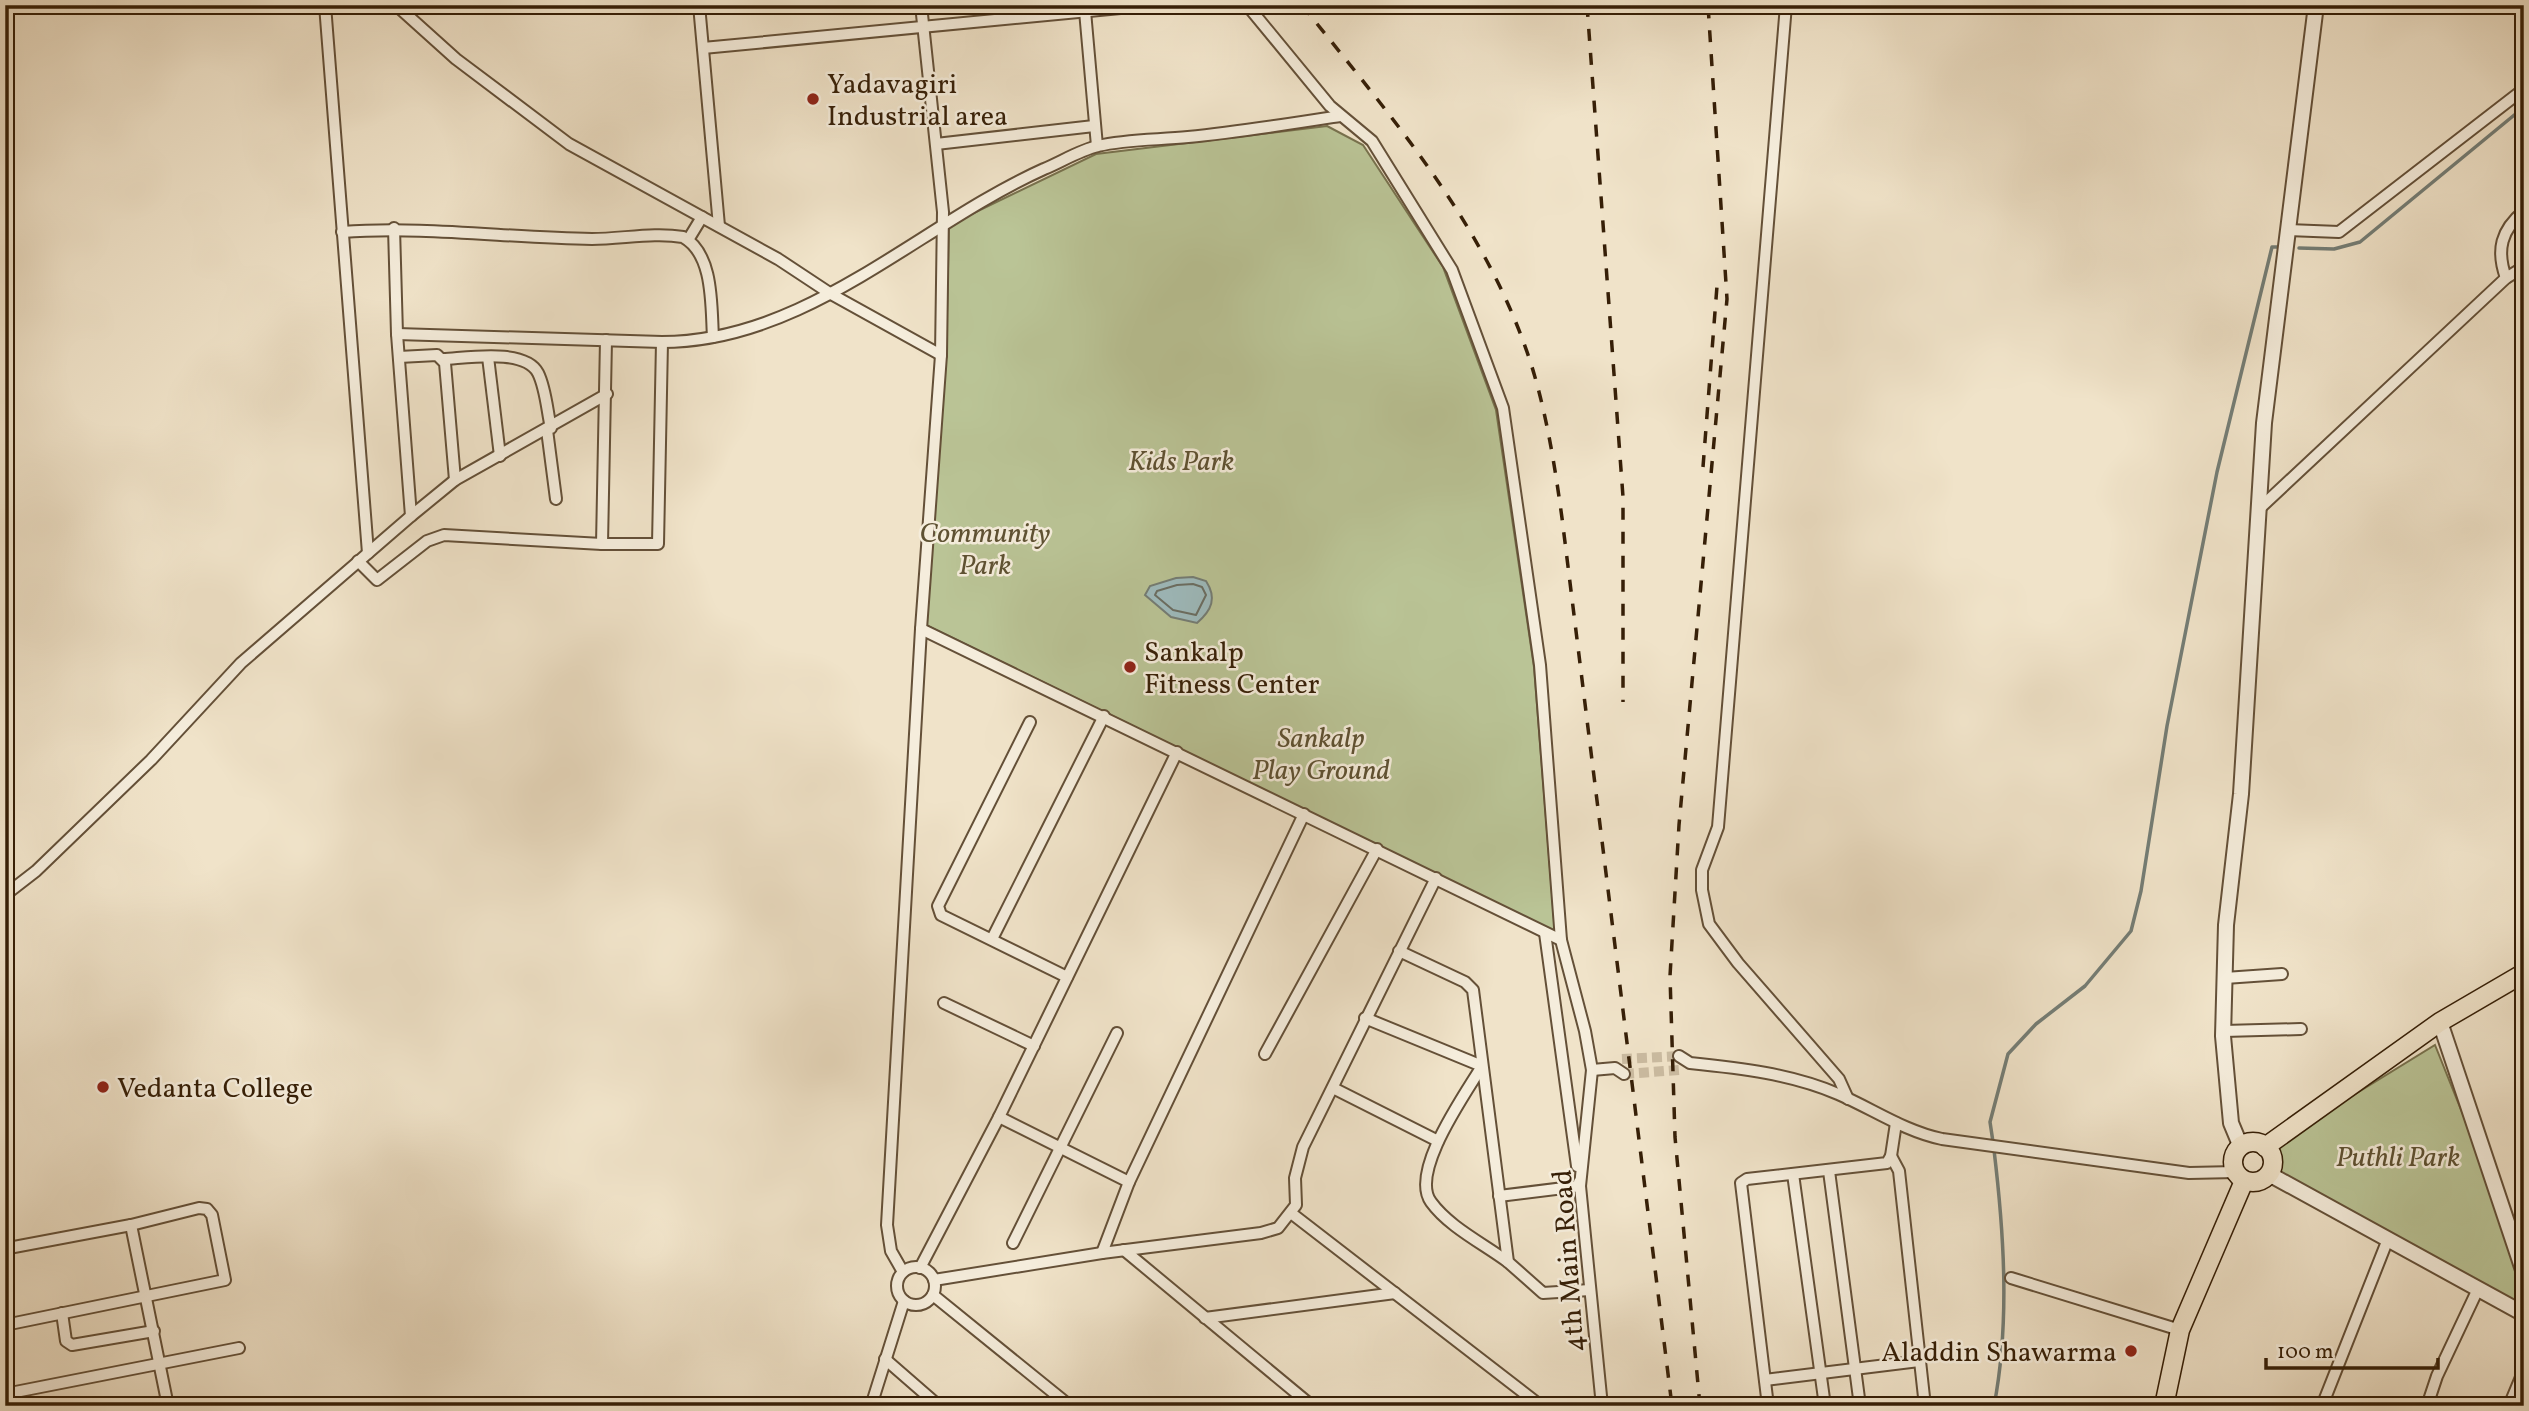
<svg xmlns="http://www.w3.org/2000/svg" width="2529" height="1411" font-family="Vollkorn,serif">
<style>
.green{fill:#bac496;stroke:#78724e;stroke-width:2}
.water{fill:#9ebcbf;stroke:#747d75;stroke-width:2}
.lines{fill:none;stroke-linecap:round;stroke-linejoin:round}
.shore{stroke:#6a6e63;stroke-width:2}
.stream{stroke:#747d75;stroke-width:3.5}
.minor-tunnel{stroke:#cbbca2;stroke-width:10;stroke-dasharray:10 5;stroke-linecap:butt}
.minor-casing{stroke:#645038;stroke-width:14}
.tertiary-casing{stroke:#645038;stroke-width:18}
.primary-casing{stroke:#361f07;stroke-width:21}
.minor{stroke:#f5eddc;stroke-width:10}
.tertiary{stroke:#f5eddc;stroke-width:14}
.primary{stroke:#f0e3c9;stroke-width:18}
.rail{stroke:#361f07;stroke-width:3.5;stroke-dasharray:12 12;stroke-linecap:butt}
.poi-dot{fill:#8f2418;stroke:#f5eddc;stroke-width:2.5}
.labels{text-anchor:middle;stroke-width:5;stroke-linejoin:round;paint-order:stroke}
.poi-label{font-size:28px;fill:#361f07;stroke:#f5eddc;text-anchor:start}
.park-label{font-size:28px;font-style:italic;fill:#5e5132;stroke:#f5eddc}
.street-label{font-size:28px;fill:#361f07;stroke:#f5eddc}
</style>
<rect width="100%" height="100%" fill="#f0e3c9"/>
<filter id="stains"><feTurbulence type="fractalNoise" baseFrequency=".00286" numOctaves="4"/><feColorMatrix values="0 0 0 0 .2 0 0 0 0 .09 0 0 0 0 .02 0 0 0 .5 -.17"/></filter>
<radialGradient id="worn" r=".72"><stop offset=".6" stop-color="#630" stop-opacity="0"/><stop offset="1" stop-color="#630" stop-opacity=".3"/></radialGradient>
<g class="green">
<path d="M1327,126L1363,145L1443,267L1496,410L1534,667L1555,932L926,625L946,356L949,225L1096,154Z"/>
<path d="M2435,1045L2524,1267V1312L2273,1169V1157L2269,1147Z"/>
</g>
<path class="water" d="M1193,577L1206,581C1217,598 1212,610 1197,623L1171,617L1145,595L1150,586L1176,578Z"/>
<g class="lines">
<path class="shore" d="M1193,584L1202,587L1206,595L1196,615L1173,610L1155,595L1157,591L1177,585Z"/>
<g class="stream">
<path d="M2299,248L2334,249L2360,242L2524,107"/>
<path d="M1993,1142L1990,1122L2008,1054L2036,1024L2085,986L2131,931L2141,891L2167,726L2217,472L2272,247H2280"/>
<path d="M1994,1150C2004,1233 2010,1323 1994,1406"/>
</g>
<g class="minor-tunnel">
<path d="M1622,1059L1679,1056"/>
<path d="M1624,1074L1679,1070"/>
</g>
<g class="minor-casing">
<g id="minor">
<path d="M325,5L368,553"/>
<path d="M396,5L456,59L569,144L778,259L831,294L941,355"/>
<path d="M699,5L719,226"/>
<path d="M1247,5L1330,106L1372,141L1452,270L1503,408L1540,665L1561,940"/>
<path d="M1786,5L1718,827L1702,870V890L1709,924L1738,963L1839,1079L1848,1099"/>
<path d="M1085,11L1097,146"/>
<path d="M703,48L1152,5"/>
<path d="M936,144L1094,126"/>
<path d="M394,228L397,334L411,516"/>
<path d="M2288,230L2339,232L2524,89"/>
<path d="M342,232C425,226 509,238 592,239C622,239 654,232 683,237C714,254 711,306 713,337"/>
<path d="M688,240L702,217"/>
<path d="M2506,278C2496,250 2501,230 2524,211"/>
<path d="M397,334L662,342C807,342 919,225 1044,169C1061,162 1080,150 1098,146C1126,139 1159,140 1188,137C1239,132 1289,124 1340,116"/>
<path d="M399,357L437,355L445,363L455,480"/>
<path d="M488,357L500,456"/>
<path d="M443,359C467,358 525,348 538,373C546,389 547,411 551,428"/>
<path d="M547,430L556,499"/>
<path d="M2259,509L2506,278L2524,267"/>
<path d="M602,544L606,340"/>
<path d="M358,561L377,580L427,541L444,535L602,544H658L662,342"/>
<path d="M921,629L1561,940L1585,1031L1592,1070L1615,1068L1624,1074"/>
<path d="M1030,722L938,906L941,915L1067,977"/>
<path d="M5,895L36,871L151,760L241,663L411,516L455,480L607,394"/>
<path d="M1545,933L1577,1166"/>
<path d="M992,939L1104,716"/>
<path d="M1399,951L1465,982L1473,990L1508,1262L1543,1293L1590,1290"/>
<path d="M2225,978L2282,974"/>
<path d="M944,1003L1034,1046"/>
<path d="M1365,1018L1482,1066C1466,1093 1409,1172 1431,1202C1449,1227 1484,1244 1508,1262"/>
<path d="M2224,1031L2301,1029"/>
<path d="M1265,1054L1377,849"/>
<path d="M1679,1056L1690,1063C1740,1068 1792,1074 1838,1094C1873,1109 1904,1131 1942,1139L2189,1173L2236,1172"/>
<path d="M1592,1070L1580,1186L1602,1406"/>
<path d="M1333,1088L1438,1141"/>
<path d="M999,1117L1129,1182"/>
<path d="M1891,1156L1899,1171L1925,1406"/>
<path d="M1829,1171L1860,1406"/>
<path d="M1793,1174L1825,1406"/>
<path d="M1499,1196L1580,1186L1579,1182"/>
<path d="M1291,1213L1541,1406"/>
<path d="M131,1225L168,1406"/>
<path d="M1013,1243L1117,1033"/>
<path d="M1124,1250L1312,1406"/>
<path d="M1102,1253L1129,1182L1304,814"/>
<circle cx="916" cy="1286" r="19"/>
<path d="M920,1268L999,1117L1177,752"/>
<path d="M903,1272L891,1251L887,1225L921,629L941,355L943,212L921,5"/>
<path d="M2011,1278L2180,1330"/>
<path d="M934,1280L1102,1253L1261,1233L1278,1228L1296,1205L1295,1178L1303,1147L1436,878"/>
<path d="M933,1295L1070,1406"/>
<path d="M62,1313L66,1341L72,1345L154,1331"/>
<path d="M1205,1318L1395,1293"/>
<path d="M5,1325L225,1280L212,1215L207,1209L199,1208L131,1225L14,1247"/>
<path d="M885,1359L939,1406"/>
<path d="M1765,1380L1919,1361"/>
<path d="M5,1394L239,1348"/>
<path d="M871,1406L904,1301"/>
<path d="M1768,1406L1741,1183L1747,1179L1887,1163L1891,1156L1896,1123"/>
<path d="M2322,1406L2388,1239"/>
<path d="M2427,1406L2437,1376L2478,1289"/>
<path d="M2509,1406L2524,1370"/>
</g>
</g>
<g class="tertiary-casing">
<g id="tertiary">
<path d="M2440,1022L2524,1273"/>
<path d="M2241,1147L2231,1123L2223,1036L2226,925L2241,794L2264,423L2316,5"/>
<path d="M2269,1174L2524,1314"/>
</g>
</g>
<g class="primary-casing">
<g id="primary">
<circle cx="2253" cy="1162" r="20"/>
<path d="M2265,1147L2440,1022L2524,973"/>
<path d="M2164,1406L2180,1330L2244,1181"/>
</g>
</g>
<use href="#minor" class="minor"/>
<use href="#tertiary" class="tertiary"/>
<use href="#primary" class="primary"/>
<g class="rail">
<path d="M1302,5C1392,118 1488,227 1532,367C1547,416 1555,467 1562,518L1672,1406"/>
<path d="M1587,5L1623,497V702"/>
<path d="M1703,467L1717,286"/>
<path d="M1700,1406L1675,1137L1670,976L1679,825L1727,299L1708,5"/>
</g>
</g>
<g class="poi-dot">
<circle cx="813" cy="99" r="7"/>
<circle cx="1130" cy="667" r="7"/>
<circle cx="103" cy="1087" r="7"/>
<circle cx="2131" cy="1351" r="7"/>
</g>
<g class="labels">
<g class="poi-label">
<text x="827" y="93">Yadavagiri<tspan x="827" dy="32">Industrial area</tspan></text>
<text x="1144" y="661">Sankalp<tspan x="1144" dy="32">Fitness Center</tspan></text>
<text x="117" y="1097">Vedanta College</text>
<text x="2117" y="1361" text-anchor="end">Aladdin Shawarma</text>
</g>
<g class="park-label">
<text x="1181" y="470">Kids Park</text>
<text x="985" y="542">Community<tspan x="985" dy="32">Park</tspan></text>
<text x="1321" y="747">Sankalp<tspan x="1321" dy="32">Play Ground</tspan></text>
<text x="2398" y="1166">Puthli Park</text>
</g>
<g class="street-label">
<text transform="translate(1567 1261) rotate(-94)" y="10">4th Main Road</text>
</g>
</g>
<rect width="2529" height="1411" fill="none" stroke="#f0e3c9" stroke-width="28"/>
<rect x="7" y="7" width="2515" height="1397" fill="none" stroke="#361f07" stroke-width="3.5"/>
<rect x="14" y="14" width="2501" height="1383" fill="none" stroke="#361f07" stroke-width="2"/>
<path d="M2266 1358v10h172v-10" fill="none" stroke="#361f07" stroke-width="3.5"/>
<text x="2277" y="1358" font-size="21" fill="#361f07" stroke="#f5eddc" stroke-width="5" paint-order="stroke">100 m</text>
<rect width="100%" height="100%" filter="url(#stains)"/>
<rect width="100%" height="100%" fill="url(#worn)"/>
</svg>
